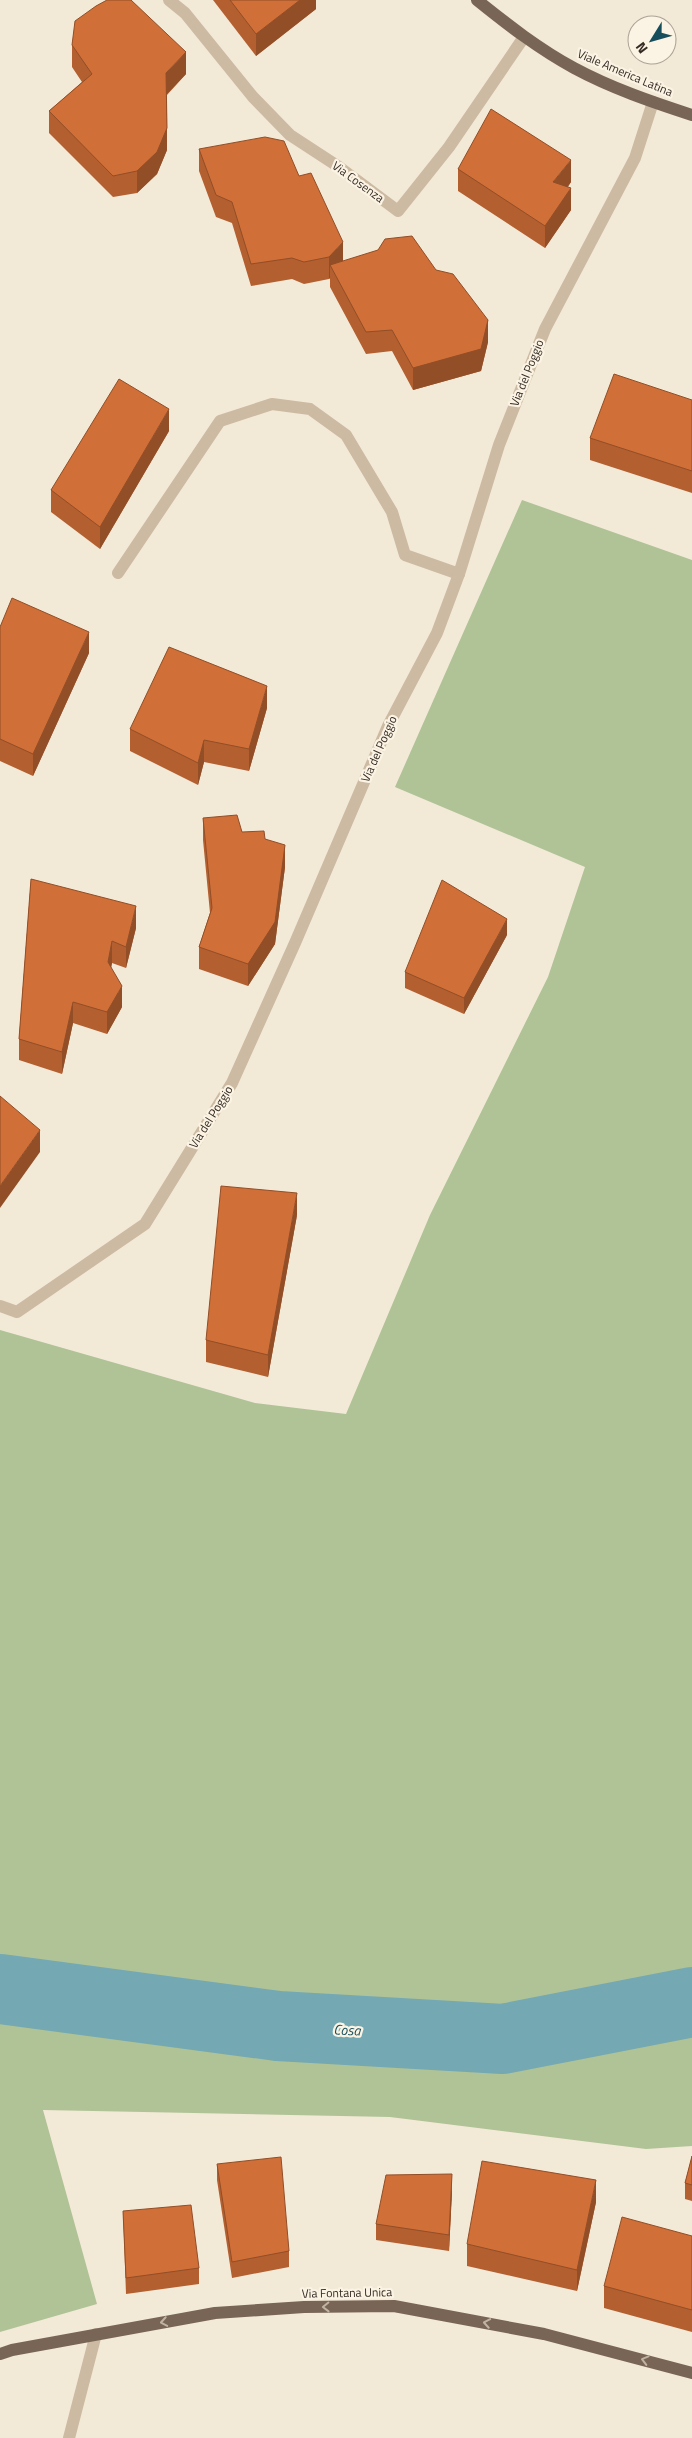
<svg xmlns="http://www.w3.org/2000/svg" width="692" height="2438" font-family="'Titillium Web',sans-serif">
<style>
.green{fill:#afc396}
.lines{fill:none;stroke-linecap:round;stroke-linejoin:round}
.river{stroke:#74a8b2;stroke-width:70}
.minor{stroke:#ccbaa2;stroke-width:12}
.major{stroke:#796555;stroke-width:12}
.wall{fill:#b35f30}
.shaded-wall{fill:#924e27}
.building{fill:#d06f38;stroke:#924e27}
.oneway{stroke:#c0b3a3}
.labels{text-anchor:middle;stroke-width:4.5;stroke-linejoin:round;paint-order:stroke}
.street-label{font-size:12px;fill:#362c25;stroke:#fbf3e3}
.water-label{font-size:14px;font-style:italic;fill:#174e5b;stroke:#fbf3e3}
</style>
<rect width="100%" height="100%" fill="#f3e9d7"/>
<path class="green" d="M522,500L692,560V2146L646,2149L390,2117L43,2110L97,2304L0,2332V1330L255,1403L346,1414L430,1215L548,977L585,867L395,787Z"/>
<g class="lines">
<path class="river" d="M0,1989L278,2026L503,2039L692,2002"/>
<g class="minor">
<path d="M169,0L185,13L253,97L290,135L339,167L398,211L449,147L524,37"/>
<path d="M118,573L220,421L272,404L310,409L346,435L392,512L405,555L459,574"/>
<path d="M0,1306L17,1312L145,1224L232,1083L295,943L388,726L437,633L459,574L499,445L545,329L635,158L653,102"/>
<path d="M69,2438L96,2334"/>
</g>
<g class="major">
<path d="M477,0C508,25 539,49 574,68C611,88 652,102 692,115"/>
<path d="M0,2354L12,2350L215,2313L304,2307L394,2306L544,2334L692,2373"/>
</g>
</g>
<g class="wall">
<path d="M213,0H316V9L256,56Z"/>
<path d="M72,45L186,74L167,95V150L157,174L137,193L113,197L49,133V111L82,82L72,67Z"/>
<path d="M199,149L299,176L343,261L436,270L488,342L481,371L413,390L392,351L366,354L330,287V278L329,279L304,284L292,279L251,286L232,223L216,217L199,171Z"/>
<path d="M458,169L571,182L568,187L571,210L545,248L458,191Z"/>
<path d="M692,400V493L590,460V438Z"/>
<path d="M169,431L100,549L51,512V490Z"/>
<path d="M0,627L89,653L33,776L0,761Z"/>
<path d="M267,708L249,771L204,762L198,785L130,751V729Z"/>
<path d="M203,818L242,832L265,839L285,867L275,944L248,986L199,969V947L210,913L203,840Z"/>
<path d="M31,879L136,928L126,968L112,963L111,967L122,1007L107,1034L73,1023L62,1074L19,1060V1039Z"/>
<path d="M507,935L464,1014L405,988V972Z"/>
<path d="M297,1215L268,1377L206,1362V1340Z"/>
<path d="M692,2156V2201L685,2199V2183Z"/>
<path d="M217,2164L289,2251V2267L232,2278L217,2180Z"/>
<path d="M452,2191L449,2251L376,2240V2224Z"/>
<path d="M596,2202L577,2291L467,2266V2244Z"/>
<path d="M123,2211L199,2268V2284L126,2294Z"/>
<path d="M692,2236V2332L604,2308V2286Z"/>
</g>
<g class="shaded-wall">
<path d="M300,0H316V9L256,56V34Z"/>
<path d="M186,52V74L166,95V73Z"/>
<path d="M167,128V150L157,174L137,193V171Z"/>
<path d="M571,160V182L553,204V182Z"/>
<path d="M571,188V210L545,248V226Z"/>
<path d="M343,242V264L330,265V278L329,279V257Z"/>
<path d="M488,320V342L481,371L413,390V368Z"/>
<path d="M169,409V431L100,549V527Z"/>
<path d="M89,632V653L33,776V754Z"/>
<path d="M267,686V708L249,771V749Z"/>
<path d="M204,740V762L198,785V763Z"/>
<path d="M285,845V867L275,944L248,986V964Z"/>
<path d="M136,906V928L126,968V947Z"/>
<path d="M507,919V935L464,1014V998Z"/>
<path d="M112,941V963L108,984V962Z"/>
<path d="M122,986V1007L107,1034V1012Z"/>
<path d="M73,1002V1023L62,1074V1052Z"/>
<path d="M40,1130V1152L0,1208V1186Z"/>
<path d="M297,1193V1215L268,1377V1355Z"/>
<path d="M452,2174V2191L449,2251V2235Z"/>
<path d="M596,2180V2202L577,2291V2270Z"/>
</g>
<g class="building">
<path d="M107,0H131L186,52L166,73L167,128L157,152L137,171L113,176L49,111L92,74L72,45L75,21L96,6Z"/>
<path d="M230,0H300L256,34Z"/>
<path d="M491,109L571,160L553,182L571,188L545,226L458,169Z"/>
<path d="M265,137L284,141L299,176L311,173L343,242L329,257L304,262L292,258L251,264L232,202L216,195L199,149Z"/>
<path d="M412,236L436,270L453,274L488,320L481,349L413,368L392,330L366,332L330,265L378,250L385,239Z"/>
<path d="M614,374L692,400V471L590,438Z"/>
<path d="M119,379L169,409L100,527L51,490Z"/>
<path d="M12,598L89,632L33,754L0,739V627Z"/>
<path d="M169,647L267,686L249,749L204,740L198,763L130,729Z"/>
<path d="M237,815L242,832L264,831L265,839L285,845L275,922L248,964L199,947L212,908L203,818Z"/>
<path d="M31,879L136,906L126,947L112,941L108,962L122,986L107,1012L73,1002L62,1052L19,1039Z"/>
<path d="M442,880L507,919L464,998L405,972Z"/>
<path d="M0,1096L40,1130L0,1186Z"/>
<path d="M221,1186L297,1193L268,1355L206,1340Z"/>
<path d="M692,2156V2185L685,2183Z"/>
<path d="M281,2157L289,2251L232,2262L217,2164Z"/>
<path d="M482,2161L596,2180L577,2270L467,2244Z"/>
<path d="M452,2174L449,2235L376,2224L386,2175Z"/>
<path d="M191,2205L199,2268L126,2278L123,2211Z"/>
<path d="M622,2217L692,2236V2310L604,2286Z"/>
</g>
<defs><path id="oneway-chevron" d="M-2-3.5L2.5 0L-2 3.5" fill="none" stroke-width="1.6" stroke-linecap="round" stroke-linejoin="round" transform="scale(1.25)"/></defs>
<g class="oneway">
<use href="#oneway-chevron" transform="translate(326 2307) rotate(179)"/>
<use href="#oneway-chevron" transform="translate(164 2322) rotate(170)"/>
<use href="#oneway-chevron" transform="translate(487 2323) rotate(-170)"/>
<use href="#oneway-chevron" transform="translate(645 2360) rotate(-165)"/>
</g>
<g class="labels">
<g class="street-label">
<text transform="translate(625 73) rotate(23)" y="4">Viale America Latina</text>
<text transform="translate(358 182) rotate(36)" y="4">Via Cosenza</text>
<text transform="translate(527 373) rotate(-68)" y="4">Via del Poggio</text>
<text transform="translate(379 749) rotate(-66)" y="4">Via del Poggio</text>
<text transform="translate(211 1117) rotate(-58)" y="4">Via del Poggio</text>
<text transform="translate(347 2293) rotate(-1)" y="4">Via Fontana Unica</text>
</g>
<g class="water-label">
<text transform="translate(347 2030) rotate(3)" y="5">Cosa</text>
</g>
</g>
<g transform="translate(652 40) rotate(233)"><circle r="24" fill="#fbf3e3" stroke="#aca397"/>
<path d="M0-4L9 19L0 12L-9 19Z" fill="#174e5b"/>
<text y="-8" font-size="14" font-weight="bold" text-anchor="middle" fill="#362c25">N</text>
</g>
</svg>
